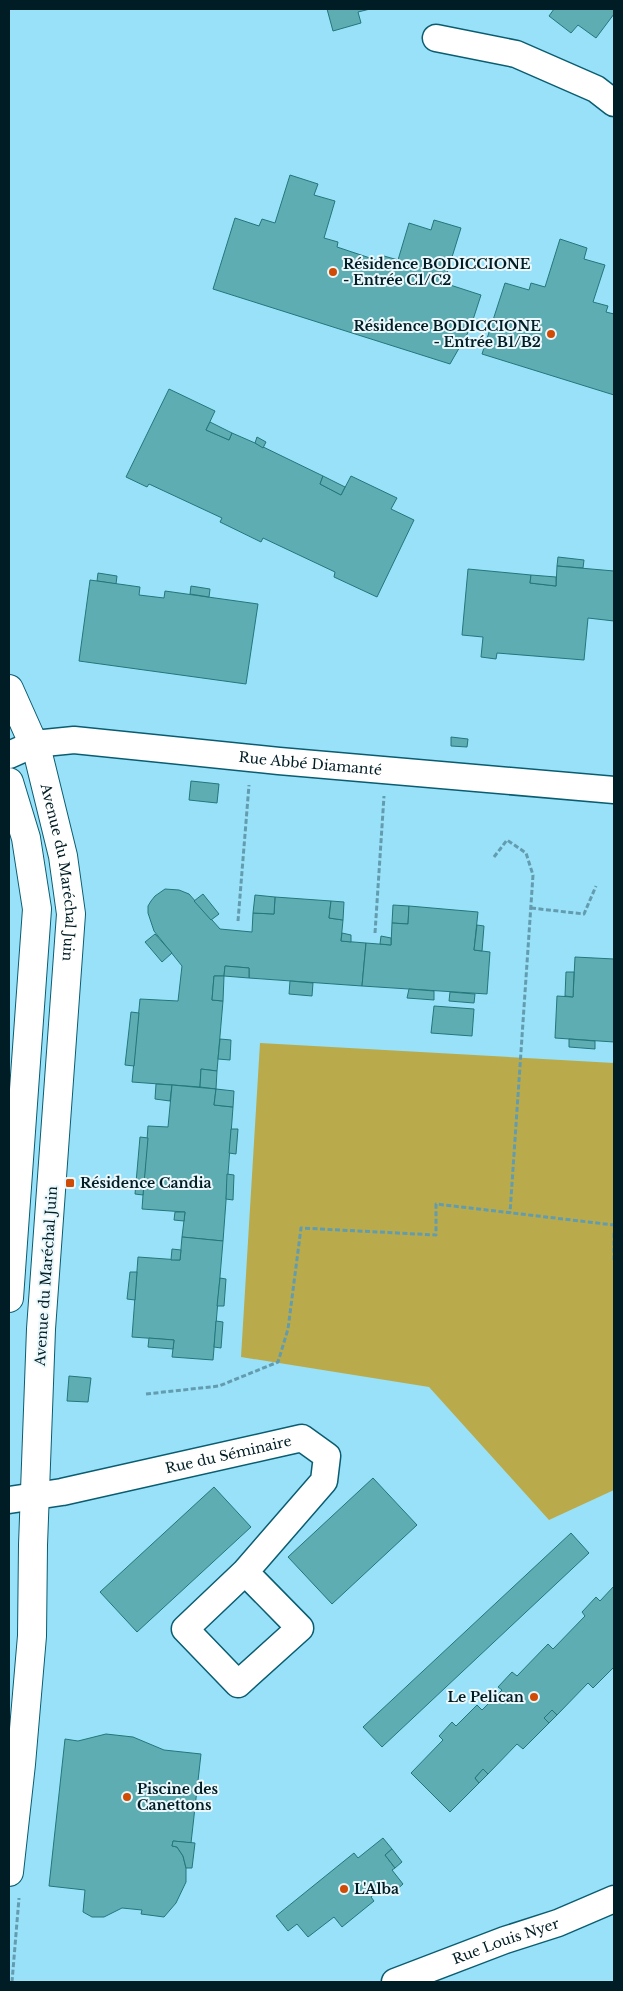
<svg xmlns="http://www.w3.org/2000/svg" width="623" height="1991" font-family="'Libre Baskerville',serif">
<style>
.green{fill:#b9ab4b}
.building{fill:#5eadb2;stroke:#23777c}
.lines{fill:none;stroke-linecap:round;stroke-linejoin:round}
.minor-casing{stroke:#0a5d71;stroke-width:29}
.secondary-casing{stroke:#0a5d71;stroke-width:30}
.path{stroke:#639cae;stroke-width:3;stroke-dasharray:5 2.5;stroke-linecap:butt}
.minor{stroke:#fff;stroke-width:26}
.secondary{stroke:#fff;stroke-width:28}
.poi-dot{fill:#d04b05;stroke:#eaf8fc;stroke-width:2}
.labels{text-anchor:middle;stroke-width:4;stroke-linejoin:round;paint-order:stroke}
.poi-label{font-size:14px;font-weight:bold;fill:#001d25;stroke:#eaf8fc;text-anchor:start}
.street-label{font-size:14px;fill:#001d25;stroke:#eaf8fc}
</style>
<rect width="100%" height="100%" fill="#99e1f8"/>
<path class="green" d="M260,1043L614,1063V1490L549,1520L429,1387L241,1357Z"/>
<g class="building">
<path d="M327,9H370L358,12L361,23L333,31Z"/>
<path d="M554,9H614V14L596,38L578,25L571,33L549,16Z"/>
<path d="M290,175L318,184L314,195L335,201L324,238L338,242L337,247L382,262L384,256L398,260L409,223L431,230L434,220L461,228L444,283L481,295L470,329L450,364L213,289L235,218L259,226L262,219L275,223Z"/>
<path d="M560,239L587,248L584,259L605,265L593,302L608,306L606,312L614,314V395L482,354L505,283L529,290L531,283L545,287Z"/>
<path d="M169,389L215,411L206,430L229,440L232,433L255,443L323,476L320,484L341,495L351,476L397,498L391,509L414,520L377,597L334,577L335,572L263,538L261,542L220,522L222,518L149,484L147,487L126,477Z"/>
<path d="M210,422L232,433L229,440L206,430Z"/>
<path d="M257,437L266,442L263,448L255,443Z"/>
<path d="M323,476L345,487L341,495L320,484Z"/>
<path d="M558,557L584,560L583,568L557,566Z"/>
<path d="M557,566L614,571V621L588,618L584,660L497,653L496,659L481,657L483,637L462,635L468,569L531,575L530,583L556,586Z"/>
<path d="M98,573L117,576L116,584L97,581Z"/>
<path d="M531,575L556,577V586L530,583Z"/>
<path d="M90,580L140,587L139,595L164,598L165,591L258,604L246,684L79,661Z"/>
<path d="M191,586L210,589L209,597L190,594Z"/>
<path d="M451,737L468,739L467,747L451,746Z"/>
<path d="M191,781L219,784L217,803L189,800Z"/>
<path d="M165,889L179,890L189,894L220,929L252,932L253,913L274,914L275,897L331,901L329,918L343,920L341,941L366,943L362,986L249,978V968L225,966L224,976H214L212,1000L223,1001L217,1071L201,1069L200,1087L132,1082L140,999L178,1001L182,966L154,931L148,913V906L151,901L155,896Z"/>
<path d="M203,894L219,914L211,920L194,901Z"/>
<path d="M255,895L275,897L274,914L253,913Z"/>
<path d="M331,901L344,902L343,920L329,918Z"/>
<path d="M393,905L409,906L408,924L392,923Z"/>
<path d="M409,906L478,912L474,950L490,952L487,994L362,986L366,943L391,945L392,923L408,924Z"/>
<path d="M477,925L484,926L482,951L474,950Z"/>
<path d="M342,933L351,935V942L341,941Z"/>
<path d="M155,934L172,953L162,962L145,942Z"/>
<path d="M381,936L391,938V945L380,944Z"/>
<path d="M575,957L614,959V1042L555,1038L557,996L573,997Z"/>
<path d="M225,966L249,968V978L224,976Z"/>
<path d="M566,972H574L573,997L565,996Z"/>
<path d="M214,976H224L223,1001L212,1000Z"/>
<path d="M290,981L313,983L312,996L289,994Z"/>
<path d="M409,989L434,991V1000L407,998Z"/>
<path d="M450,992L475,994L474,1003L449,1001Z"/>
<path d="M434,1006L474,1009L472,1036L431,1033Z"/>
<path d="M131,1012L139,1013L134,1066L125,1065Z"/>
<path d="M220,1039L231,1040L230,1060L218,1059Z"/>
<path d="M569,1039L595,1041V1049L569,1047Z"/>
<path d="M201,1069L217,1071L216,1089L200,1087Z"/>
<path d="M156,1084L172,1085L170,1101L155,1099Z"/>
<path d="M172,1085L216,1089L214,1105L233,1107L223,1241L182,1237L185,1212L142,1209L148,1126L168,1127Z"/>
<path d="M216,1089L234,1091L233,1107L214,1105Z"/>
<path d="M231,1129H238L236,1154L229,1153Z"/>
<path d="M140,1137L148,1138L143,1195L135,1194Z"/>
<path d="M227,1174L234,1175L233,1200L226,1199Z"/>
<path d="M175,1212H185L184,1221L174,1220Z"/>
<path d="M182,1237L223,1241L213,1360L172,1357L174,1340L132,1337L138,1257L180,1260Z"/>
<path d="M172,1249L181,1250L180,1260H171Z"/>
<path d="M130,1272H137L135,1300L127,1299Z"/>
<path d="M220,1278L226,1279L224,1306H217Z"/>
<path d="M216,1321L223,1322L221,1348L214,1347Z"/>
<path d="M149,1338L174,1340L173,1349L148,1347Z"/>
<path d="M69,1376L91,1378L88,1402L67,1401Z"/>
<path d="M373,1478L417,1525L332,1604L288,1557Z"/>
<path d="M214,1487L251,1527L137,1632L100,1592Z"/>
<path d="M571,1533L589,1553L382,1747L363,1727Z"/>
<path d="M614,1586V1667L593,1688L588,1683L557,1715L552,1710L544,1718L549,1723L523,1749L517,1744L488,1774L483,1769L475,1778L479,1783L450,1812L411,1773L443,1740L439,1736L452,1722L456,1726L477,1705L482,1710L502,1690L498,1687L512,1672L517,1676L548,1644L553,1649L585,1616L582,1612L596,1597L600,1601Z"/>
<path d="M552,1710L557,1715L549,1723L544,1718Z"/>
<path d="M106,1734L133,1737L164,1750L201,1754L191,1843L173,1841L172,1846L177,1847L183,1856L186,1868V1882L176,1903L164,1917L141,1914L142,1910L122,1908L104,1917H92L83,1912L85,1890L49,1886L65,1739L78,1741Z"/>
<path d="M483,1769L488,1774L479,1783L475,1778Z"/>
<path d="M383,1838L392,1849L385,1855L395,1868L392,1870L403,1884L392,1894L385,1885L371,1897L374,1901L342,1927L334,1917L308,1937L297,1924L288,1931L276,1916L354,1853L358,1858Z"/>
<path d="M173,1841L195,1843L192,1868H186L183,1856L177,1847L172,1846Z"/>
<path d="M392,1849L402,1862L395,1868L385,1855Z"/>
</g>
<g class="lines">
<g class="minor-casing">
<g id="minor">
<path d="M436,38L516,54L596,89L614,103"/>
<path id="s1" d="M9,755L34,744L74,740L279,761L614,790"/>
<path id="s2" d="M9,1500L62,1492L302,1438L327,1456L324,1481L245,1572L185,1629L238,1684L300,1628L245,1572"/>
<path id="s3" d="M395,1982L505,1940L558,1923L614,1899"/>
</g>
</g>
<g class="secondary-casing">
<g id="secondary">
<path id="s4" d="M9,689L38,754L63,856L71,914L41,1329L33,1545L32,1636L21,1764L9,1872"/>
<path d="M9,782L26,838L37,909L9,1298"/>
</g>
</g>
<g class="path">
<path d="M494,857L507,840L526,853L533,875L510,1213"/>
<path d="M531,908L584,914L596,886"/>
<path d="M238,921L249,785"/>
<path d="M375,933L384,796"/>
<path d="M614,1233V1260"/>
<path d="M146,1394L219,1386L278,1362L288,1329L301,1228L436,1235V1204L614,1225"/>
<path d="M12,1982L19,1898"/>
</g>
<use href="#minor" class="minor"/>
<use href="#secondary" class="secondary"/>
</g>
<g class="poi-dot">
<circle cx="333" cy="272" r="5"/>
<circle cx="551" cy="334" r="5"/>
<rect x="65" y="1178" width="10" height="10" rx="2.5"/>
<circle cx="534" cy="1697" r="5"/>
<circle cx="127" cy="1797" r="5"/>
<circle cx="344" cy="1889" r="5"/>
</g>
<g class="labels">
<g class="poi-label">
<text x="343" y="269">Résidence BODICCIONE<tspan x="343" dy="16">- Entrée C1/C2</tspan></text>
<text x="541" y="331" text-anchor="end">Résidence BODICCIONE<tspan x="541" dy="16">- Entrée B1/B2</tspan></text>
<text x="80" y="1188">Résidence Candia</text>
<text x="524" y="1702" text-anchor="end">Le Pelican</text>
<text x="137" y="1794">Piscine des<tspan x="137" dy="16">Canettons</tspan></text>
<text x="354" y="1894">L'Alba</text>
</g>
<g class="street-label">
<text dy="5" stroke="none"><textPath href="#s1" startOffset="305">Rue Abbé Diamanté</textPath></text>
<text dy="5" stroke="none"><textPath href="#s4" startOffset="192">Avenue du Maréchal Juin</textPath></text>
<text transform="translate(46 1276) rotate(-86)" y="5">Avenue du Maréchal Juin</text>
<text dy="5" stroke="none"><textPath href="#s2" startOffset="224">Rue du Séminaire</textPath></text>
<text dy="5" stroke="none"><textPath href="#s3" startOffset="118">Rue Louis Nyer</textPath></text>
</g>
</g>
<rect width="623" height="1991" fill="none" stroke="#001d25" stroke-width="20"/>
</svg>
